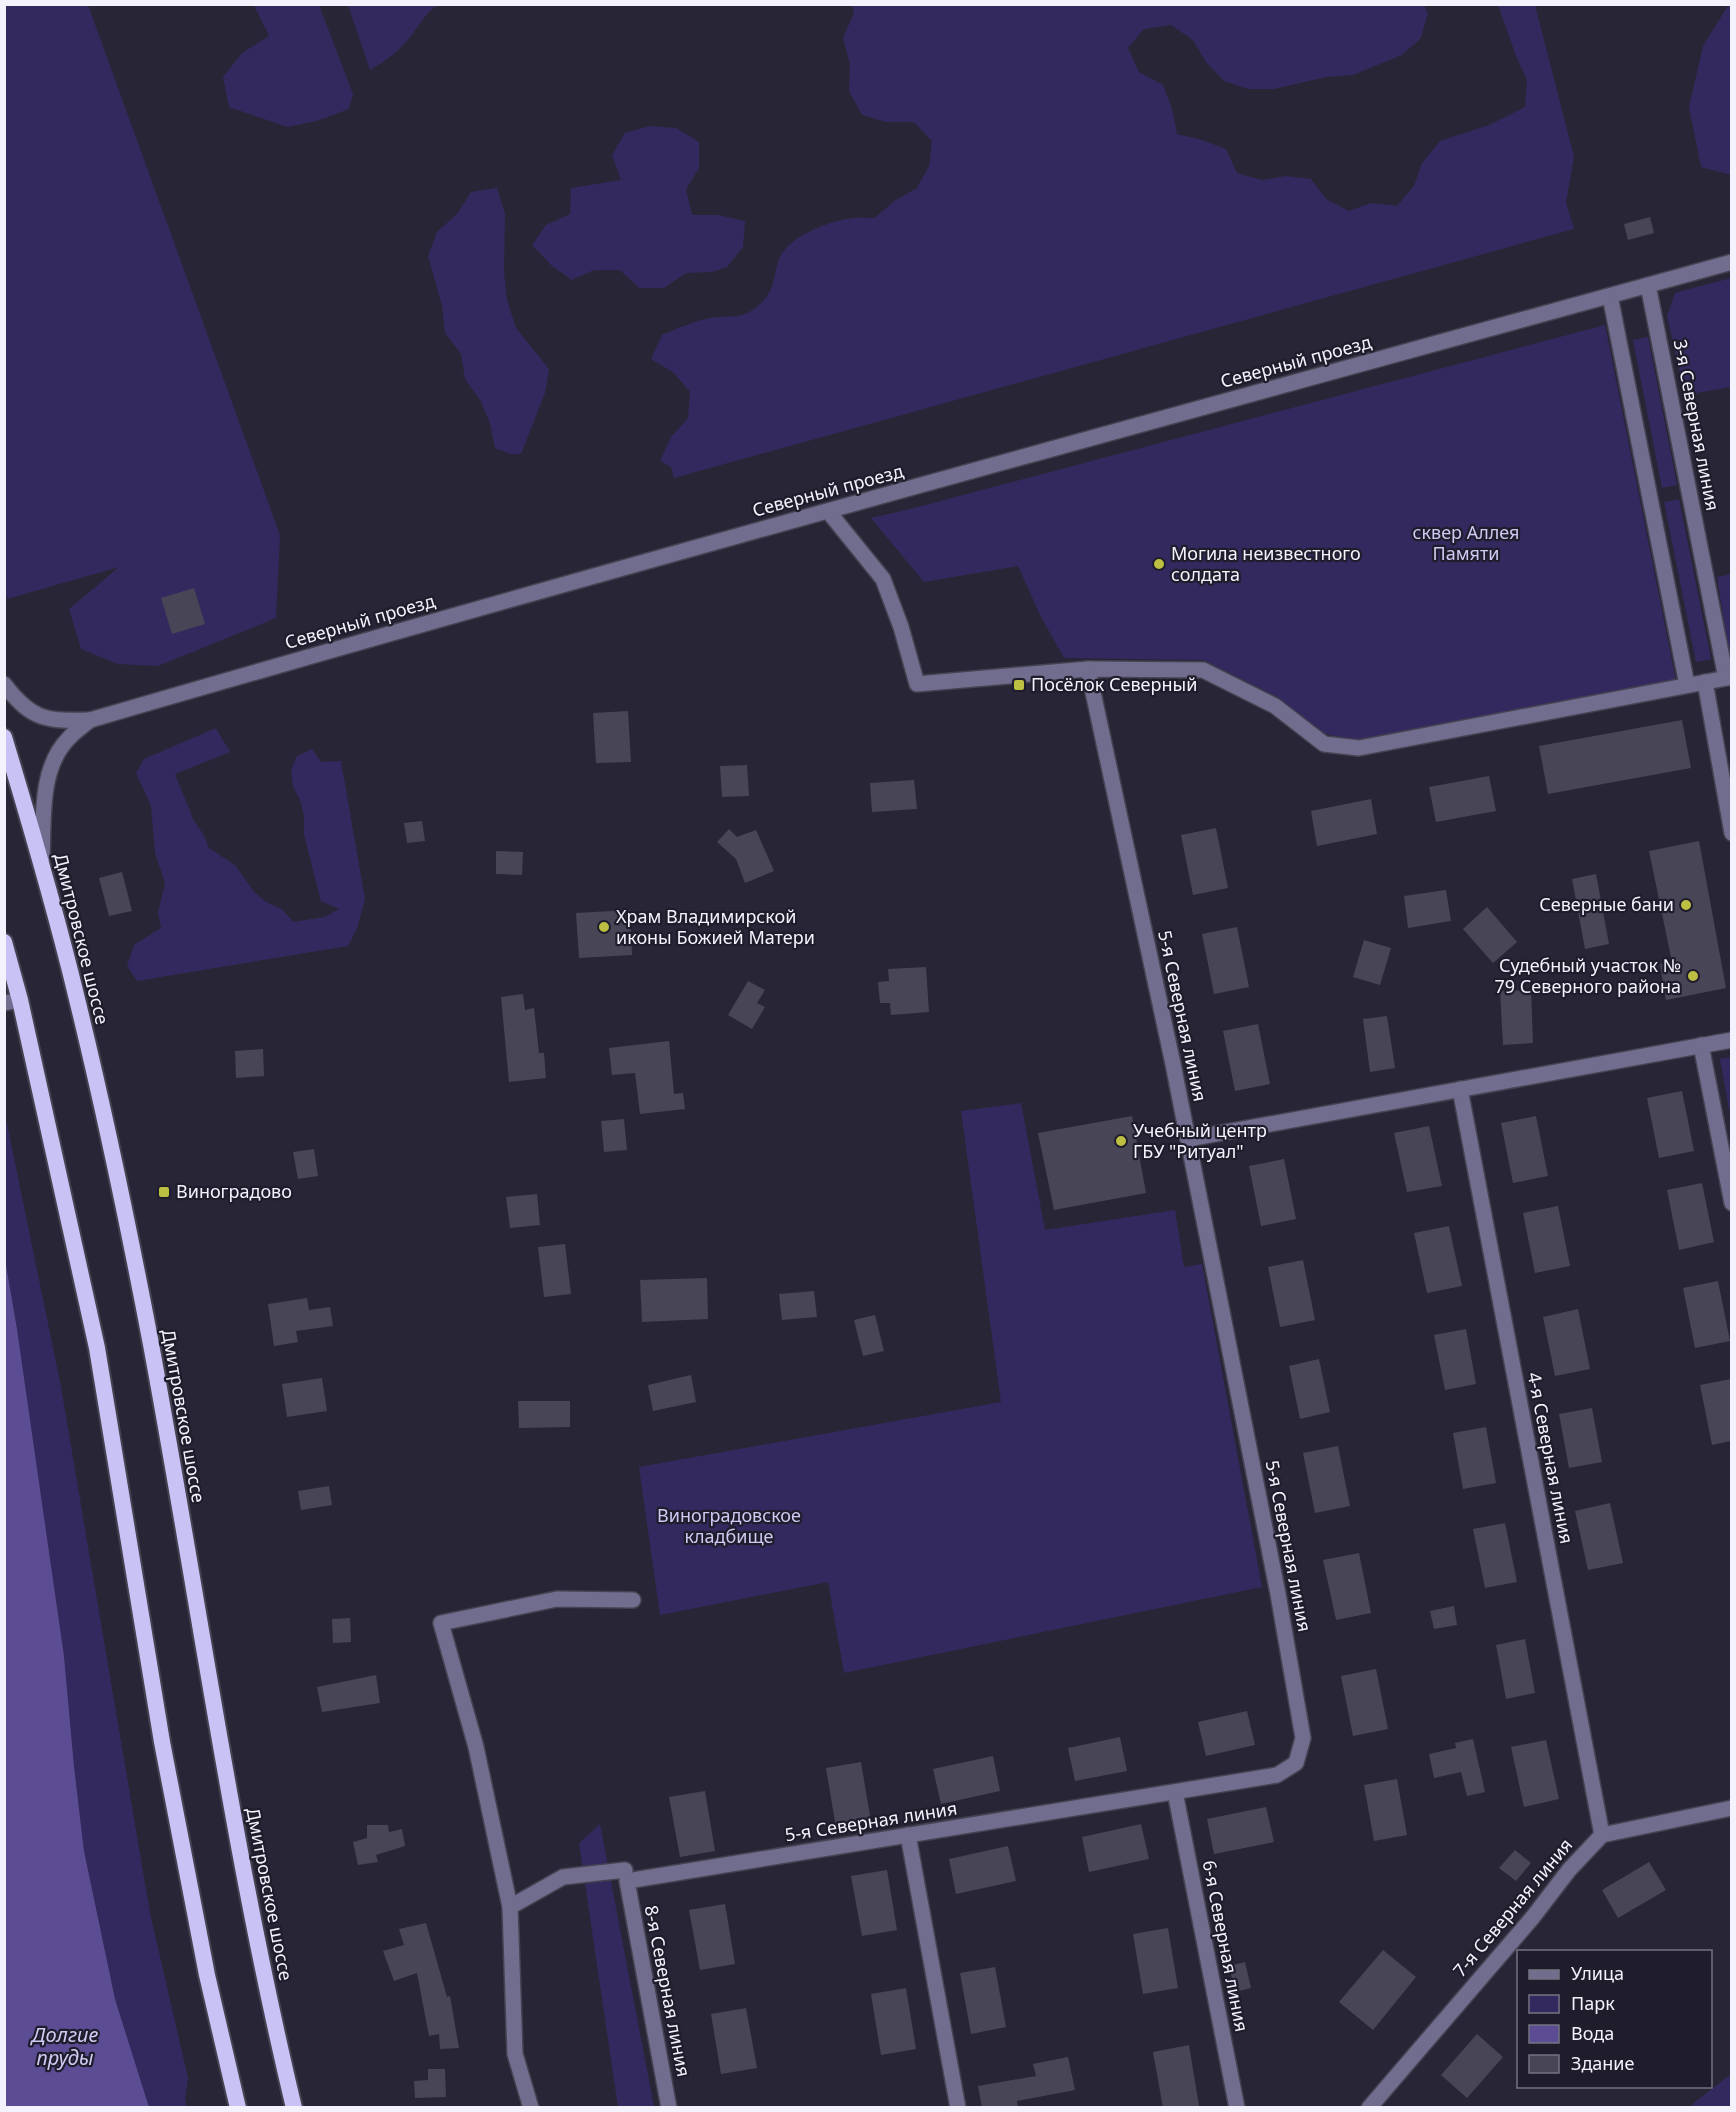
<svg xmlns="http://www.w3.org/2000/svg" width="1736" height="2112" font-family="'Noto Sans',sans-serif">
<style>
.green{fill:#34295e}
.water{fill:#5b4c94}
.building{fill:#474556}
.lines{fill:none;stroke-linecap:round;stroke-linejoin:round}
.minor-casing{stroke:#454352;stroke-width:18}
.tertiary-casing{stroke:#454352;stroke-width:18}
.trunk-casing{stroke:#454352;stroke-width:20}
.minor{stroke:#716d8e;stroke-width:15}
.tertiary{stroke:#716d8e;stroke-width:15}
.trunk{stroke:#c8c2f5;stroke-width:16}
.poi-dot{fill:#bdbf43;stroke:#1f1d2c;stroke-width:2}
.labels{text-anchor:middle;stroke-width:4.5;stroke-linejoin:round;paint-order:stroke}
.street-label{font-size:18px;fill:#f4f3fd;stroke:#1f1d2c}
.park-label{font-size:18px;fill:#cecaf3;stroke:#1f1d2c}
.poi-label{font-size:18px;fill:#f4f3fd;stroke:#1f1d2c;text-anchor:start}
.water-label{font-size:20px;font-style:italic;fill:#cfcbf4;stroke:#1f1d2c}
</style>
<rect width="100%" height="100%" fill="#282636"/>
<g class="green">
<path d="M1729,4L1732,5L1731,175L1701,167L1689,107L1703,46Z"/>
<path d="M4,5H88L280,535L276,618L158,666L118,664L81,649L69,609L119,567L7,599L5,592Z"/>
<path d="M254,5H319L353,94L349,109L317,121L287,127L229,107L223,77L242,53L269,36Z"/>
<path d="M348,5V4L438,5C425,13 420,25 410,37C399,51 386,61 370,70Z"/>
<path d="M852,5H1424L1428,13L1421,38L1402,55L1353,75L1326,77L1274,89H1248L1224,81L1206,62L1193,40L1171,25L1144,29L1128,48L1139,72L1163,85L1172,109L1177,134L1202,140L1226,149L1237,173L1262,180L1286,176L1311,179L1326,199L1349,211L1371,203L1397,206L1414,186L1422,163L1440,141L1489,125L1525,107L1527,80L1516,56L1498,5H1535L1574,157L1566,203L1574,229L674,478L671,467L660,461L671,437L688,418L690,392L674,373L651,359L662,335C678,328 692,322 710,318C731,314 742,322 761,303C777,288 773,272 780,257C789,237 827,222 847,219C856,217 866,218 875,218L894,201L917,188L929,166L932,141L914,122H886L862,115L849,91L850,64L843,38L854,13Z"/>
<path d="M650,126L676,128L699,142V168L686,189L692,215H718L745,221L743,247L727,267L712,272L686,273L664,288H639L620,270H594L572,280L552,266L532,245L546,225L570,214L571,188L621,180L612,155L625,133Z"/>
<path d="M497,188L505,214L504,272L507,300L516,328L549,369L545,393L521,454H511L495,448L490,423L480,400L465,379L461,354L445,333L442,306L428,256L437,232L457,214L471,192Z"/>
<path d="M1731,278V387L1685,395L1667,316L1675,293Z"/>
<path d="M1605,325L1676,681L1365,741L1325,734L1279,698L1203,660L1064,658L1041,617L1018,566L924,582L871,518L910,509Z"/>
<path d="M1648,337L1677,485L1662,488L1633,340Z"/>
<path d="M1679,499L1711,659L1696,662L1664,502Z"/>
<path d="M1731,574H1732L1731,666L1717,577Z"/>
<path d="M216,728L230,752L175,774L194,821L203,834L209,848L235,865L254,892L266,902L282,909L293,922L325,917L339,909L321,901L304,835V816L300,800L293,786L291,770L297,756L312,749L321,762L341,761L365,899L357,929L348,946L137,981L127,966L134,945L161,928L158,913L165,883L155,853L151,806L136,773L144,759Z"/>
<path d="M1731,1057H1732L1731,1121L1720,1059Z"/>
<path d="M1021,1103L1045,1230L1175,1210L1184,1267L1202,1264L1262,1587L844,1673L828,1582L660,1615L639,1467L1001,1402L961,1111Z"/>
<path d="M4,1109L61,1387L150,1913L188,2078L185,2099L187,2107H149L115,1999L84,1851L74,1766L64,1656L17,1329L5,1259Z"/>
<path d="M600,1824L654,2107H618L579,1843Z"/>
<path d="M1731,2074V2107H1691L1695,2102Z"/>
</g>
<path class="water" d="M5,1259L17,1329L64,1656L74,1766L84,1851L115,1999L149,2107H5Z"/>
<g class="building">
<path d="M1650,217L1654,233L1628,240L1624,224Z"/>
<path d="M194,588L205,624L172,634L161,598Z"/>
<path d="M628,711L631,762L596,763L593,713Z"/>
<path d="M1682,720L1691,768L1548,794L1539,746Z"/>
<path d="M747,765L749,796L722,797L720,766Z"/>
<path d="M1489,776L1496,811L1436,822L1429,787Z"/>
<path d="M914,780L917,809L872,812L870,783Z"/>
<path d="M1371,799L1377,834L1317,846L1311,811Z"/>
<path d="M422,821L425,841L407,843L404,823Z"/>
<path d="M1216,828L1228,888L1193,895L1181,835Z"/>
<path d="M729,829L737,837L756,830L774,871L745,883L736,859L717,842Z"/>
<path d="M1699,841L1726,988L1666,1000L1660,964L1672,962L1649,851Z"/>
<path d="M496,851L523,852L522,875L496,874Z"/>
<path d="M122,872L132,911L109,916L99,878Z"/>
<path d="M1596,874L1609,944L1585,949L1572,879Z"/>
<path d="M1446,890L1451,921L1408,928L1404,896Z"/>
<path d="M1487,907L1517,942L1493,963L1463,929Z"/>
<path d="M630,910L632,955L579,958L576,913Z"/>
<path d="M1237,927L1249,987L1214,994L1202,934Z"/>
<path d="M1364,940L1391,948L1380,985L1353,977Z"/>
<path d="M926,967L929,1012L891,1015L890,1003H880L878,982L889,981L888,969Z"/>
<path d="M748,981L765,990L757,1003L765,1007L752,1029L728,1015Z"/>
<path d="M1531,990L1533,1043L1503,1045L1500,991Z"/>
<path d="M523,994L525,1010L534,1008L539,1053H544L546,1078L509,1082L501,997Z"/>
<path d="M1387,1016L1395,1068L1370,1072L1363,1019Z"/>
<path d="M1258,1024L1270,1084L1235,1091L1223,1031Z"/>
<path d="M669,1041L674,1094L683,1093L685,1109L640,1114L635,1073L612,1075L609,1048Z"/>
<path d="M263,1049L264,1076L236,1078L235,1051Z"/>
<path d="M1682,1091L1694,1151L1659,1158L1647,1098Z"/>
<path d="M1132,1116L1146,1193L1054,1210L1038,1133Z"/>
<path d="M1536,1116L1548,1176L1513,1183L1501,1123Z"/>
<path d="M624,1119L627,1150L604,1152L601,1121Z"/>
<path d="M1429,1126L1442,1186L1407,1192L1394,1133Z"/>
<path d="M314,1149L318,1176L298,1179L293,1152Z"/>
<path d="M1284,1159L1296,1219L1261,1226L1249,1166Z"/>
<path d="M1702,1183L1714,1242L1679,1250L1667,1190Z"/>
<path d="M537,1194L540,1225L510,1228L506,1197Z"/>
<path d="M1558,1206L1570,1266L1535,1273L1523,1213Z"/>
<path d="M1449,1226L1462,1286L1427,1293L1414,1233Z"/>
<path d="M565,1244L571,1294L544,1297L538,1247Z"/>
<path d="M1303,1260L1315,1320L1280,1327L1268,1267Z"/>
<path d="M707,1278L708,1319L642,1322L640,1280Z"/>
<path d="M1718,1281L1730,1341L1695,1348L1683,1288Z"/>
<path d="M814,1291L817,1317L782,1320L779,1294Z"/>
<path d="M307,1298L309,1310L330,1307L333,1326L296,1331L298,1342L274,1346L268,1304Z"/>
<path d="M1578,1309L1590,1369L1555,1376L1543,1317Z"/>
<path d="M875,1315L884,1351L863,1356L854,1320Z"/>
<path d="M1466,1329L1476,1384L1445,1390L1434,1335Z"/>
<path d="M1319,1359L1330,1412L1300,1419L1289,1366Z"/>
<path d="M691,1375L696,1402L653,1411L648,1385Z"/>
<path d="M322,1378L327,1411L287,1417L282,1384Z"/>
<path d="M1731,1379V1441L1712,1445L1700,1385Z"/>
<path d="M518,1401H570V1427L519,1428Z"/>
<path d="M1592,1408L1602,1462L1569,1468L1559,1414Z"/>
<path d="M1486,1427L1496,1483L1463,1489L1453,1433Z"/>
<path d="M1338,1446L1350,1506L1315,1513L1303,1453Z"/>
<path d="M329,1486L332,1505L301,1510L298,1491Z"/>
<path d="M1610,1503L1623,1563L1588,1570L1575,1511Z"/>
<path d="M1505,1523L1517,1582L1485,1588L1473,1529Z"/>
<path d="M1359,1553L1371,1613L1336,1620L1323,1560Z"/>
<path d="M1454,1606L1457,1625L1434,1629L1430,1611Z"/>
<path d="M350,1618L351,1642L333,1643L332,1619Z"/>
<path d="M1525,1639L1535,1693L1506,1699L1496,1645Z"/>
<path d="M1376,1669L1388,1729L1353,1736L1341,1676Z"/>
<path d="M376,1675L380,1703L322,1712L317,1687Z"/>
<path d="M1247,1711L1255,1745L1206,1756L1198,1722Z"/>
<path d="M1120,1737L1127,1771L1075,1781L1068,1748Z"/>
<path d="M1473,1739L1485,1792L1467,1796L1461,1772L1434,1778L1429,1754L1456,1748L1455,1743Z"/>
<path d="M1546,1740L1559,1799L1524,1807L1511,1747Z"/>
<path d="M993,1756L1000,1791L941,1804L933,1769Z"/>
<path d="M861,1762L871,1822L836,1828L826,1768Z"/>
<path d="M1397,1779L1407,1835L1374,1841L1364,1785Z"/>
<path d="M705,1791L715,1851L680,1857L669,1797Z"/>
<path d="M1266,1807L1274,1842L1214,1854L1207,1819Z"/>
<path d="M1141,1824L1149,1859L1089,1872L1082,1837Z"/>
<path d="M367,1825H388L389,1832L402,1829L405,1846L376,1855L378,1862L358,1865L353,1842L367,1838Z"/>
<path d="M1008,1846L1016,1881L956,1894L949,1859Z"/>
<path d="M1515,1850L1531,1863L1516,1881L1499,1868Z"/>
<path d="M1649,1862L1666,1890L1618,1918L1602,1890Z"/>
<path d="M887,1870L897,1930L862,1936L851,1876Z"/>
<path d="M725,1904L735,1964L700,1970L689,1910Z"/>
<path d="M426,1923L447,1997L450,1996L459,2048L440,2049L439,2034L429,2036L417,1973L394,1981L383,1951L404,1945L399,1929Z"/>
<path d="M1168,1928L1178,1988L1143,1994L1133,1934Z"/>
<path d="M1383,1950L1416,1977L1373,2030L1339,2002Z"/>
<path d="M1245,1962L1251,1988L1235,1992L1229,1966Z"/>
<path d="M995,1967L1006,2027L971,2034L960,1973Z"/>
<path d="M906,1988L916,2049L881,2055L871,1994Z"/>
<path d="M746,2008L757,2068L721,2074L711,2014Z"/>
<path d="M1477,2034L1503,2057L1467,2098L1441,2075Z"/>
<path d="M1189,2045L1199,2106L1163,2108L1153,2052Z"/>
<path d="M1068,2057L1075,2090L1017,2101L1018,2108H982L978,2086L1036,2076L1033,2064Z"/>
<path d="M428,2069H445L446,2097L415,2098L414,2081L428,2080Z"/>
</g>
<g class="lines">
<g class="minor-casing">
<g id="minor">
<path d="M1648,285L1726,678"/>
<path d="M1610,296L1687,685"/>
<path d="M828,511L883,579L901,627L917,684L1088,669L1203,670L1275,706L1324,744L1359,748L1732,677"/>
<path d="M1705,682L1732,833"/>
<path d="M4,1003L20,1000"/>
<path d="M1701,1045L1732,1203"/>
<path d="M1460,1089L1602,1835"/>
<path d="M1188,1139L1732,1040"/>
<path d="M1175,1792L1237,2108"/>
<path d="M908,1835L958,2108"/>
<path d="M510,1907L563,1877L625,1870"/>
<path d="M531,2108L515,2054L510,1907L476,1747L441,1623L557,1599L633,1600"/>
<path d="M669,2108L627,1881L1277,1775L1296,1763L1303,1738L1278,1594L1173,1064L1088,669"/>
<path d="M1369,2108L1533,1917L1569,1870L1602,1835L1732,1808"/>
</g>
</g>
<g class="tertiary-casing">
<g id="tertiary">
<path d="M4,684C32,721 47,721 90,720"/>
<path d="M42,858C44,819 39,768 69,738C75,731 83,726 90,720C636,561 1184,413 1732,262"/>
</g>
</g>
<g class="trunk-casing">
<g id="trunk">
<path d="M4,737C30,823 55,908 76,995C104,1109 128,1224 150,1339C198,1595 233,1854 294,2108"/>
<path d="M4,942L20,1000L97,1348L162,1742L207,1975L238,2108"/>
</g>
</g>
<use href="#minor" class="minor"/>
<use href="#tertiary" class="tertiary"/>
<use href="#trunk" class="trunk"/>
</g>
<g class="poi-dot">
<circle cx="1159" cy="564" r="6"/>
<rect x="1013" y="679" width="12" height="12" rx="3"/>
<circle cx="1686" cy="905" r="6"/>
<circle cx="604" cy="927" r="6"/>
<circle cx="1693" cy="976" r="6"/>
<circle cx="1121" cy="1141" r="6"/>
<rect x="158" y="1186" width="12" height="12" rx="3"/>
</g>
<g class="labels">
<g class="street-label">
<text transform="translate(1296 362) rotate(-15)" y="6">Северный проезд</text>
<text transform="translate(1696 425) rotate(79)" y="6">3-я Северная линия</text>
<text transform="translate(828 491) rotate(-15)" y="6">Северный проезд</text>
<text transform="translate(360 622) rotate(-16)" y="6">Северный проезд</text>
<text transform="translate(81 939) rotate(76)" y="6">Дмитровское шоссе</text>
<text transform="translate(1182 1016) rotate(78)" y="6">5-я Северная линия</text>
<text transform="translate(183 1416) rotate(80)" y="6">Дмитровское шоссе</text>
<text transform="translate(1550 1458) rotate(79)" y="6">4-я Северная линия</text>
<text transform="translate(1288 1546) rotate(79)" y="6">5-я Северная линия</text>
<text transform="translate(871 1822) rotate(-9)" y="6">5-я Северная линия</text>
<text transform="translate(269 1894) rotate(79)" y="6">Дмитровское шоссе</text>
<text transform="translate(1513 1908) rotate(-50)" y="6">7-я Северная линия</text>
<text transform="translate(1225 1946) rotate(79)" y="6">6-я Северная линия</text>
<text transform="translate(667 1991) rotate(79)" y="6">8-я Северная линия</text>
</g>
<g class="park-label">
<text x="1466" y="539">сквер Аллея<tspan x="1466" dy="21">Памяти</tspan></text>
<text x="729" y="1522">Виноградовское<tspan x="729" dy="21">кладбище</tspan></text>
</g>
<g class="poi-label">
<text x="1171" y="560">Могила неизвестного<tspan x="1171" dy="21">солдата</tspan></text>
<text x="1031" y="691">Посёлок Северный</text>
<text x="1674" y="911" text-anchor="end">Северные бани</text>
<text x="616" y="923">Храм Владимирской<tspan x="616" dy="21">иконы Божией Матери</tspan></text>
<text x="1681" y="972" text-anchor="end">Судебный участок №<tspan x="1681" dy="21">79 Северного района</tspan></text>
<text x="1133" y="1137">Учебный центр<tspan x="1133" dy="21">ГБУ "Ритуал"</tspan></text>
<text x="176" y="1198">Виноградово</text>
</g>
<g class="water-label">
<text x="65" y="2042">Долгие<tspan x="65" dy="23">пруды</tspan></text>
</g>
</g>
<rect width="1736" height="2112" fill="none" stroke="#f4f3fd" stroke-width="12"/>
<rect x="1517" y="1950" width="195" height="138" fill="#1f1d2c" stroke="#747380" stroke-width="1.5"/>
<rect x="1529" y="1970" width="30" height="9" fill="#716d8e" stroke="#747380" stroke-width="1.5"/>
<text x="1571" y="1980" font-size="18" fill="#f4f3fd">Улица</text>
<rect x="1529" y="1995" width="30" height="18" fill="#34295e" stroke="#747380" stroke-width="1.5"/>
<text x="1571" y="2010" font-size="18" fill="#f4f3fd">Парк</text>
<rect x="1529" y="2025" width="30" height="18" fill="#5b4c94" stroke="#747380" stroke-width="1.5"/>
<text x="1571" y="2040" font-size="18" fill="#f4f3fd">Вода</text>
<rect x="1529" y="2055" width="30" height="18" fill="#474556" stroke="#747380" stroke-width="1.5"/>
<text x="1571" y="2070" font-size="18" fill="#f4f3fd">Здание</text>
</svg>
